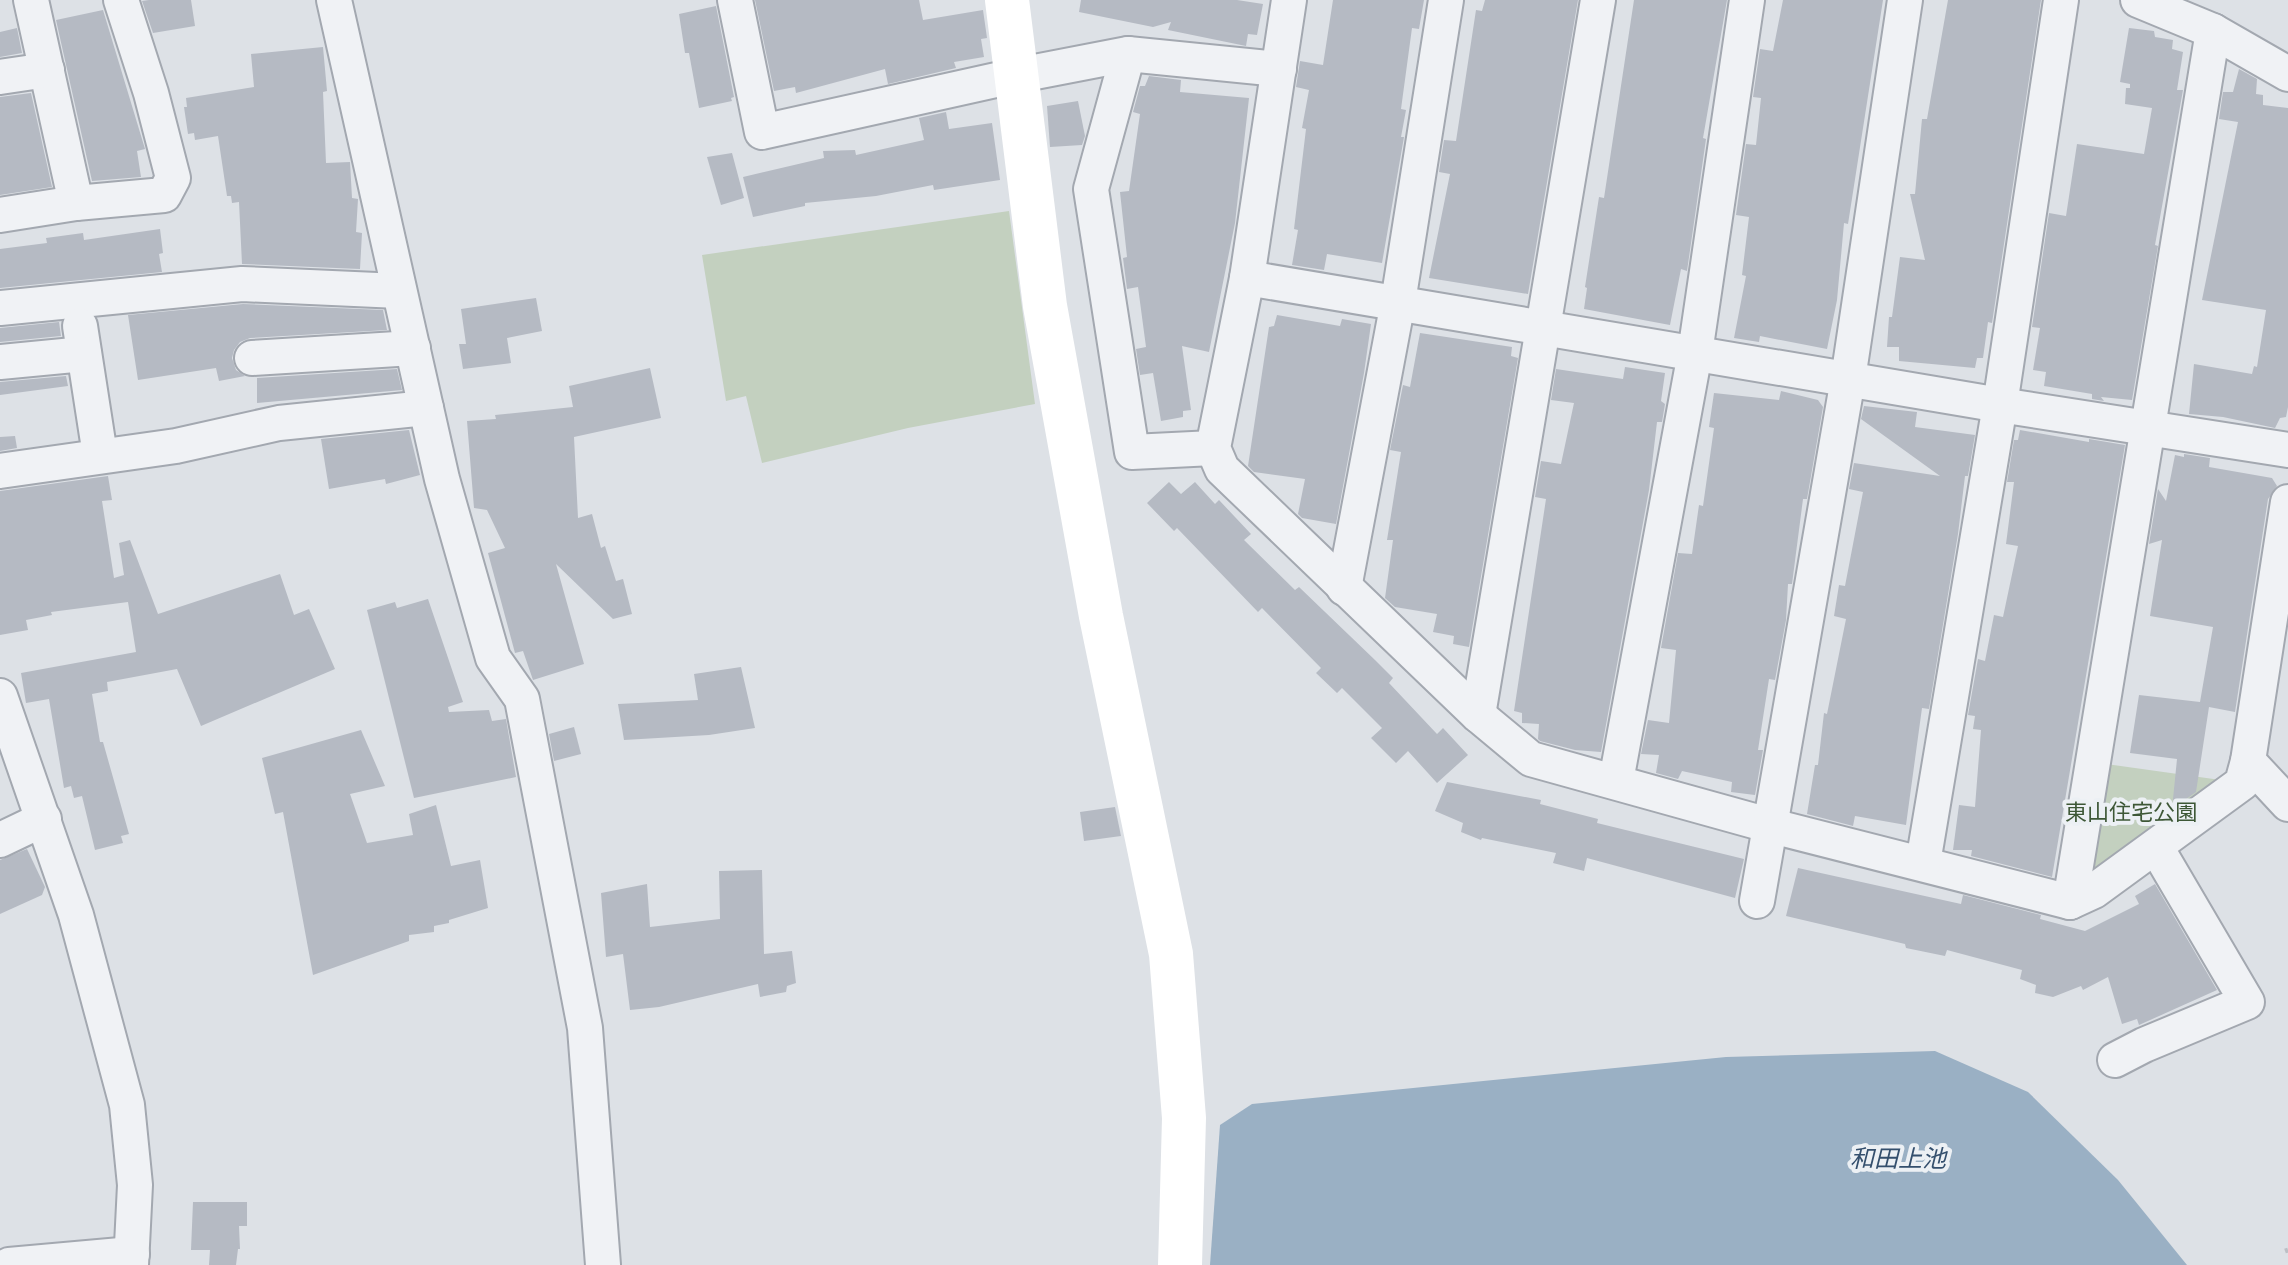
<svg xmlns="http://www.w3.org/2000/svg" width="2288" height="1265" font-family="Helvetica,'Noto Sans JP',sans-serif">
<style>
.green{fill:#c3d0bf}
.water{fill:#9ab0c4}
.building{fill:#b5bac3}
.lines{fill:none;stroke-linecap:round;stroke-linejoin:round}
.street-casing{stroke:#a3a8b0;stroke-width:38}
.path{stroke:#bcbfc5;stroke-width:5;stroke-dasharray:6 6;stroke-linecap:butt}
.street{stroke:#f0f2f5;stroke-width:34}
.secondary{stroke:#fff;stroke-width:44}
.labels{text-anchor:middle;stroke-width:8;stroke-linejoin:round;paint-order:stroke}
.park-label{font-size:22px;fill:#3d5736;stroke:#ecf0f4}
.water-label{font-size:24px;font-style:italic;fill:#344f6d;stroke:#ecf0f4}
</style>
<rect width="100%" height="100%" fill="#dde1e6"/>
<g class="green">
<path d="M1009,211L1035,404L908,428L762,463L746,396L726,401L702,255Z"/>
<path d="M2092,762L2242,783L2070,902Z"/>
</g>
<path class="water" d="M1935,1051L2028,1092L2118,1180L2187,1265H1210L1220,1125L1252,1104L1726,1057Z"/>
<g class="building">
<path d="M149,0H191L195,26L153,33L142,1Z"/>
<path d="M755,0H919L923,20L983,10L987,38L981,39L984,57L954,62L956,68L888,84L885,69L796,93L795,87L774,91Z"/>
<path d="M1081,0H1237L1263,4L1257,35L1248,34L1246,46L1168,30L1171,22L1153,27L1079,12Z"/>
<path d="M1333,0H1424L1419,29L1412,28L1401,109L1406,110L1401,137H1404L1382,263L1327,254L1324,270L1292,265L1298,230L1294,229L1306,129L1302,128L1309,90L1296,87L1300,61L1323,65Z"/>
<path d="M1485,0H1578L1528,294L1429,278L1450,174L1439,172L1444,140L1456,141L1476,10L1482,11Z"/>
<path d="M1634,0H1727L1703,138L1706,139L1687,271L1681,269L1670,325L1584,309L1587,288L1585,287L1599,197L1604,198Z"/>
<path d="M1783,0H1883L1848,224L1844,223L1837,300L1827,349L1760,336L1759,342L1734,338L1746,276L1742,275L1749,217L1736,215L1746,144L1756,145L1761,98L1753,97L1760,49L1773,51Z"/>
<path d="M1948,0H2041L1992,323L1988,322L1983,358H1977L1975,368L1899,361V347H1887L1889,317H1892L1900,257L1925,260L1910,194H1915L1922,119H1927Z"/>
<path d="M716,6L734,97L731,98L732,101L699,108L689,53H685L679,14Z"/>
<path d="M103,10L145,149L137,151L141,177L92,181L56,20Z"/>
<path d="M17,28L22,53L0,57V32Z"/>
<path d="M2129,28L2154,31L2155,37L2173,40L2172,49L2183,52L2177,90H2183L2155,245L2158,246L2132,400L2101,397L2104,401L2092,399V394L2044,386L2046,372L2033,370L2040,328L2032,327L2049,213L2066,216L2077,144L2144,154L2152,108L2125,104L2126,88H2130V84L2120,82Z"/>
<path d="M323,47L327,91L323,92L326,163L350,162L352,198L358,199L356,232L362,233L360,269L242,264L239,202L232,203L231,196H227L218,136L195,140L194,133L188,134L184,107H187L186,98L254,87L251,54Z"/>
<path d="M2239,69L2257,79L2256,94L2263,95V105L2288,108V407L2286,417L2280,418L2275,428L2223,417L2189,414L2194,364L2252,374L2254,366L2257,367L2266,310L2202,300L2238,122L2219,119L2223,92H2233Z"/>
<path d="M1149,76L1181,80L1180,92L1249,98L1235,223L1209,352L1182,346L1191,410L1183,411V417L1161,421L1153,373L1140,375L1136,349L1146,347L1138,287L1127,289L1123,258L1127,257L1120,192L1129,191L1140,114L1133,112L1140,86H1145Z"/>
<path d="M31,93L52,187L0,195V97Z"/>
<path d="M1078,101L1085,136L1082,145L1050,147L1047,106Z"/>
<path d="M946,112L949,129L992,123L1000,180L934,190L933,185L876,196L805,203V206L753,217L743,177L824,158L823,151L855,150L856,155L924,140L919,118Z"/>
<path d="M732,153L744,198L721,205L707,157Z"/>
<path d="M160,229L163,253L159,254L162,272L0,288V249L47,243L46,238L83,233L84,240Z"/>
<path d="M536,298L542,331L507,338L511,363L463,369L459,344H466L461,309Z"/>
<path d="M243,304L383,310L387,330L250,338L240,342L234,350L232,358L236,370L245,376L219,381L216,368L138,380L128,315Z"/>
<path d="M1277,315L1340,326L1342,319L1371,324L1364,373L1336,524L1302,518L1298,514L1305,479L1254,472L1248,466L1269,327L1274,326Z"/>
<path d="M59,322L61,336L0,342V328Z"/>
<path d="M1420,333L1512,347L1511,356L1518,358L1469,647L1453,644L1454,636L1433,632L1437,614L1395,607L1385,598L1393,540H1387L1401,452L1390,450L1403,385L1410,387Z"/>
<path d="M1625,367L1665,373L1661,401L1665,404L1662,422H1657L1649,490L1601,752L1575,750L1540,741L1538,739L1539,724L1522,723V713L1514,711L1546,499L1535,497L1541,461L1561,464L1574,403L1551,400L1556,369L1623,379Z"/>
<path d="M650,368L661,418L574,437L578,518L592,514L601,548L605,546L616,581L623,579L632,614L613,619L556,564L584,664L533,680L523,651L515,653L488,553L505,548L487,510L474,508L467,421L496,419L495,415L573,407L569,386Z"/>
<path d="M397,369L402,390L257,403V378Z"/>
<path d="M66,376L68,386L0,395V382Z"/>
<path d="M1781,391L1818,400L1823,407L1807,499H1803L1792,584H1788L1786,620L1775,680L1769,679L1758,750H1763L1755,795L1731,792L1732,782L1682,771L1678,779L1656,773L1659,755L1641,754L1648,720L1669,723L1676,650L1661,648L1678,553L1692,554L1699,505L1703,506L1714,428L1709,427L1714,393L1779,400Z"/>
<path d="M1864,406L1917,412L1915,427L1975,435L1968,476H1965L1958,534L1929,709L1922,708L1906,825L1855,816L1853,826L1807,814L1815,765H1818L1824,713L1827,714L1846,619L1834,616L1839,585L1845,586L1863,492L1849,489L1854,463L1940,476L1861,419Z"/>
<path d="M409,430L420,475L386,484L385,479L329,489L321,439Z"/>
<path d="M2020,430L2089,442V439L2125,445L2052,877L1971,856L1972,850H1953L1959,805L1975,807L1981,730L1973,729L1975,716L1968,715L1978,659L1985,661L1994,615L2003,617L2018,546L2006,544L2014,482H2007L2014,440H2018Z"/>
<path d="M15,436L17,448L0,451V437Z"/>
<path d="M2184,454L2210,458L2209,467L2272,478L2277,486L2268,499L2235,712L2209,707L2196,792L2172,809L2177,759L2130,753L2139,695L2200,702L2213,627L2150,616L2162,540L2149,544L2158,489L2166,501L2175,455L2184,457Z"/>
<path d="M108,476L112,500L102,501L114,578L124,575L119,543L130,540L158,614L280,574L294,615L309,609L335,669L201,726L177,669L107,682L108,691L92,694L100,742H103L129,834L121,836L123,843L95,850L82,796L74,798L71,786L64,788L49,699L26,703L21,673L136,652L128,602L51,612L52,615L26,620L28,630L0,635V491Z"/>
<path d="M1169,482L1181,494L1195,482L1215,504L1219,500L1251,534L1244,540L1295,590L1299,587L1375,660L1393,678L1389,683L1437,734L1443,728L1468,755L1437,783L1408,751L1396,763L1371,738L1382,728L1342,688L1337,693L1316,673L1321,668L1262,608L1258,612L1177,528L1174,531L1147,503Z"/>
<path d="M428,599L463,702L448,707L449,712L489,710L492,721L506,719L516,777L414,798L367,610L395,602L397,608Z"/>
<path d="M741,667L755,728L709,735L624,740L618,704L698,700L694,674Z"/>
<path d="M574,727L581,754L554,761L549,734Z"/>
<path d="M361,730L385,786L350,794L367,843L413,835L409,814L436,805L451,866L480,860L488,908L449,920V923L434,926V932L409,935V941L313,975L283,812L275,814L262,758Z"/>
<path d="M1447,782L1541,800L1540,804L1598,819L1597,823L1744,859L1735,898L1587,858L1584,871L1553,863L1556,853L1482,838L1481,840L1461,832L1463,823L1435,811Z"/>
<path d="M1115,807L1121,836L1084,841L1080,812Z"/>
<path d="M27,849L45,887L42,895L0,914V860Z"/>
<path d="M1798,868L1961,904L1963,895L2041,915L2040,919L2085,931L2139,904L2135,896L2155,884L2217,990L2139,1025L2137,1019L2122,1024L2108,977L2083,990L2081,986L2053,997L2035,993L2036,985L2020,979L2022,970L1947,950L1945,956L1906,948L1905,944L1786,916Z"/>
<path d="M762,870L764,954L792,951L796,983L787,986L786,992L760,997L758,984L659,1007L630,1010L623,954L606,957L601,893L647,884L650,927L720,919L719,871Z"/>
<path d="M193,1202H247V1226H239L240,1249H238L236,1265H209L210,1250H191Z"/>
</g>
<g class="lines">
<g class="street-casing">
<g id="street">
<path d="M31,0L76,203"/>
<path d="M334,0L442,479L493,658L522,699L585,1028L603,1265"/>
<path d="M735,0L762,132L1014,76L1128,54L1279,69"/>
<path d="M1289,0L1247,278L1213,448L1222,469L1478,715L1531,759L1772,826L2070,902L2094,891L2242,783L2248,761L2288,502"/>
<path d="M2138,0L2213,31L2288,74"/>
<path d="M1128,54L1091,189L1132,452L1213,448"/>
<path d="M0,77L47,70"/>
<path d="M0,215L76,203L164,195L173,178L151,93L121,0"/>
<path d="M1247,278L2000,405L2288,450"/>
<path d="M0,308L242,284L399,291"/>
<path d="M80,326L100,455"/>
<path d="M252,358L413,348"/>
<path d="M0,362L84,354"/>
<path d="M0,471L176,446L279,423L426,408"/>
<path d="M1344,588L1398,302L1446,0"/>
<path d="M0,696L76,915L127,1105L135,1185L131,1265"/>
<path d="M1478,715L1598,0"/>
<path d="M2248,761L2288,804"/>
<path d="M1616,781L1695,353L1747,0"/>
<path d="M0,840L44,819"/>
<path d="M1923,863L2000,405L2061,0"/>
<path d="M1757,901L1848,379L1905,0"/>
<path d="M2070,902L2213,31"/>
<path d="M2115,1060L2144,1045L2247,1002L2156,847"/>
<path d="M9,1265L132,1254"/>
</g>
</g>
<path class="path" d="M2285,1251L2288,1250"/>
<use href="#street" class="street"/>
<path class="secondary" d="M1007,0L1045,306L1101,616L1171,954L1184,1118L1180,1265"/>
</g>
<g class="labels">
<g class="park-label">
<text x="2131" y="820">東山住宅公園</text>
</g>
<g class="water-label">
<text x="1898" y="1167">和田上池</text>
</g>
</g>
</svg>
